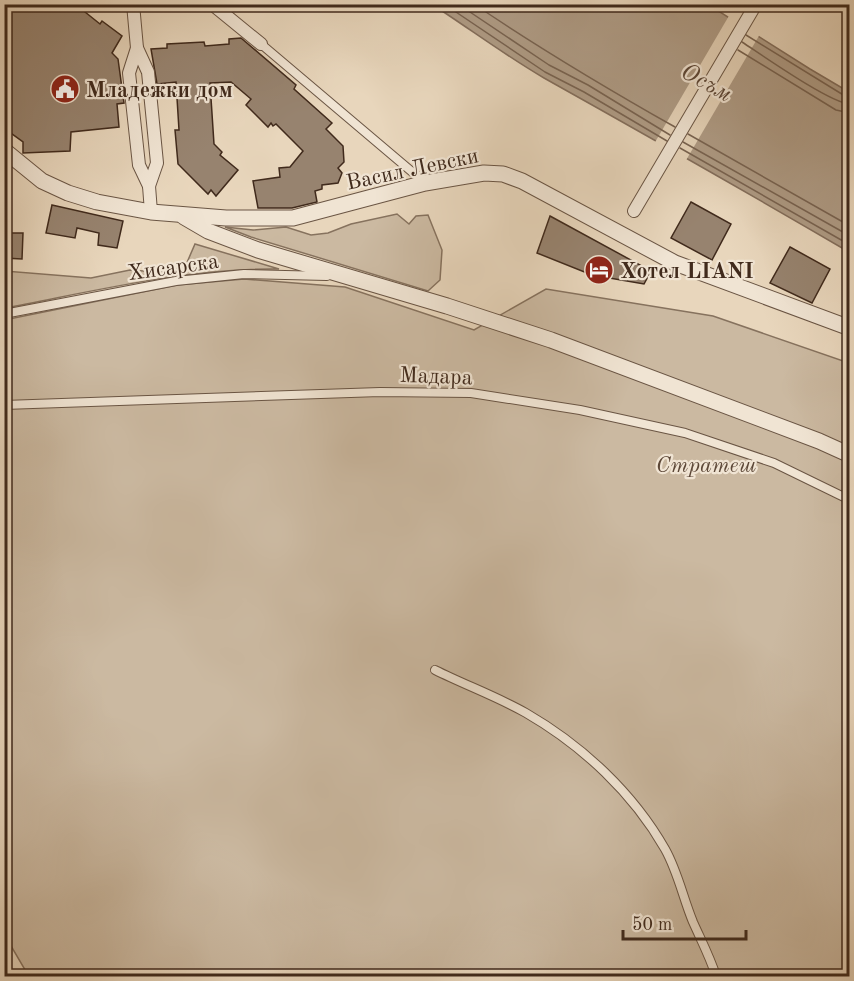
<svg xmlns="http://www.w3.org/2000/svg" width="854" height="981" font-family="'Old Standard TT',serif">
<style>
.green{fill:#cbb9a1;stroke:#86725e;stroke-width:1.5}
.water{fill:#af9c86;stroke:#836e5c;stroke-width:1.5}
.pier{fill:#e8d6bc}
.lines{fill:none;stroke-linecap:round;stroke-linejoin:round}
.shore{stroke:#786351;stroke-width:1.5}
.building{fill:#97836f;stroke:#402a1c;stroke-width:1.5}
.minor-tunnel{stroke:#c6b49c;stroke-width:15;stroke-dasharray:15 8;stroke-linecap:butt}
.service-casing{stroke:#6a5544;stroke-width:10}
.pedestrian-casing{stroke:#6a5544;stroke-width:14}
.minor-casing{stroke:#6a5544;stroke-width:17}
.service{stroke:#f0e4d3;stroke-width:8}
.pedestrian{stroke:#f0e4d3;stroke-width:12}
.minor{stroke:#f0e4d3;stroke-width:15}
.labels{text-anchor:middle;stroke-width:4.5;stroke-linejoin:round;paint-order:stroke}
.poi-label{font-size:22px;font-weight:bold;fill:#402a1c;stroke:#f0e4d3;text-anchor:start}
.street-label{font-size:22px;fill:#402a1c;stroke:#f0e4d3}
.park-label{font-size:22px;font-style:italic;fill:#5c4737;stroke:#f0e4d3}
.water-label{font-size:24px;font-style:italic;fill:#5c4636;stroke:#f0e4d3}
</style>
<rect width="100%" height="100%" fill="#e8d6bc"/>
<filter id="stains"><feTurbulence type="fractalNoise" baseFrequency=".00333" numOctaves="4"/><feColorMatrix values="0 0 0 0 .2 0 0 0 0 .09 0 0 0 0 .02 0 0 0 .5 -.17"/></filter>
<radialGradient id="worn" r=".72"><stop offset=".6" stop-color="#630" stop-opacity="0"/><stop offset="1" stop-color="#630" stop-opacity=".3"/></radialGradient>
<g class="green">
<path d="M397,214L409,224L416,216L428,215L442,250L440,280L428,291L251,237L225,227L253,230L286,227L311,235L328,233L351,224Z"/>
<path d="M195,244L279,269C187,268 95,291 5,308V271L91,278L130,270L158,272L185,267Z"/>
<path d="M244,279L345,287L474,330L546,289L713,316L849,363V976H31L28,975L4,934V320L177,285Z"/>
</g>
<path class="water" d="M433,5H709L810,69L849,92V252C748,193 646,135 544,78C506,56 470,29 433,5Z"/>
<path class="pier" d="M730,14L760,34L685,162L654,144Z"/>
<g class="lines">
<g class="shore">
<path d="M444,4L545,72L584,92L667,141"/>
<path d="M458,4L549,65L588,85L670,135"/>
<path d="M474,4C539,48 606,88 675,127"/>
<path d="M746,35L845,96H850"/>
<path d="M742,42C762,55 830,103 850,104"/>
<path d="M738,50L836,110L850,113"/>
<path d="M688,134L850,226"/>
<path d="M683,142L850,236"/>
<path d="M680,148L850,245"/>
</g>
</g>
<g class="building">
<path d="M13,4H75L100,24L102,21L122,36L112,53L118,59L124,103L117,104L119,127L71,132L70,151L23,153V142L4,128V14Z"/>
<path d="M241,38L296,85L294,89L332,123L326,129L343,146L344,162L338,168L342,173L338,183L322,185V189L315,191L317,202L292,208H258L253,181L280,177L279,168L290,167L303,151L276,124L273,126L271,123L268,127L246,105L251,99L231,82L210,83L214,144L222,152L220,155L238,170L216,196L211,190L208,194L178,164L175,130H179L176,82L157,84L151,49L167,48V44L204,42L205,46L229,44V39Z"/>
<path d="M691,202L731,224L712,260L671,238Z"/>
<path d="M52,205L123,221L117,248L98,245L99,233L77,228L75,238L46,233Z"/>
<path d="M550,216L651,271L644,284L592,275L537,253Z"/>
<path d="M4,233H23L22,259L4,258Z"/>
<path d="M790,247L830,269L812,303L770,283Z"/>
</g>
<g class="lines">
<path class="minor-tunnel" d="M842,4L850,8"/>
<g class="service-casing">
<g id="service">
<path d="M261,44L424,182"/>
<path d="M4,314L176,281L244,274L327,276"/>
<path d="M4,405L380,392L471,393L580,410L685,433L774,463L850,500"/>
<path d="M435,670C465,685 498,697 526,713C583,746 633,793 665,849C678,872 683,898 693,922C701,940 710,957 716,976"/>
</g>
</g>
<g class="pedestrian-casing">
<g id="pedestrian">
<path d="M133,4L137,48L148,72L157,163L149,186"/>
<path d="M212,4L261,44"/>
<path d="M137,48L129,73L139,165L149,186L151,212"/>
<path d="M634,211L756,4"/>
</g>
</g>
<g class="minor-casing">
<g id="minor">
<path d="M4,150L42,181L68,193L97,202L151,212L226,218H293L425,183L484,173L503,174L522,181L675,263L850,328"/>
<path d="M184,217L208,231L258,250L447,306L551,340L819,441L850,455"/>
</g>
</g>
<use href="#service" class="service"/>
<use href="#pedestrian" class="pedestrian"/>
<use href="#minor" class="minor"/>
</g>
<defs>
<g id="civic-disc" transform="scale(1.5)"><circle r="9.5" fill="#8f2418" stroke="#f0e4d3"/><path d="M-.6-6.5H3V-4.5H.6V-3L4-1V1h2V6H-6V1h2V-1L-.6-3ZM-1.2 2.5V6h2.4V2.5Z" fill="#fff"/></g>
<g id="hotel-disc" transform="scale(1.5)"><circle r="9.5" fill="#8f2418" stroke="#f0e4d3"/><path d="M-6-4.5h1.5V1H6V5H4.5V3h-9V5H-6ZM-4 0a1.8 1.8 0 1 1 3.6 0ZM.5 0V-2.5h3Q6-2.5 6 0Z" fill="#fff"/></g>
</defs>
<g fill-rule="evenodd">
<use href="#civic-disc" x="65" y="89"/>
<use href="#hotel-disc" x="599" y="270"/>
</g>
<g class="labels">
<g class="poi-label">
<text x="86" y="97">Младежки дом</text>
<text x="620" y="278">Хотел LIANI</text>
</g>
<g class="street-label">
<text transform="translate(412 168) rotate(-12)" y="8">Васил Левски</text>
<text transform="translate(173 266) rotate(-8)" y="8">Хисарска</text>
<text transform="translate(436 375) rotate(2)" y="8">Мадара</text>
</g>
<g class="park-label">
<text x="706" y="472">Стратеш</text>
</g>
<g class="water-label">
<text transform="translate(707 82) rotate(29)" y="8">Осъм</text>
</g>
</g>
<rect width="854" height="981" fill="none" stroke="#e8d6bc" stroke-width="24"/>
<rect x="6" y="6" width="842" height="969" fill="none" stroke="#402a1c" stroke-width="3"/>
<rect x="12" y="12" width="830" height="957" fill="none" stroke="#402a1c" stroke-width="1.5"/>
<path d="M623 930v9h123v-9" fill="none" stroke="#402a1c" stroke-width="3"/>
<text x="632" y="930" font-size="18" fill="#402a1c" stroke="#f0e4d3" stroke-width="4.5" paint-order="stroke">50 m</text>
<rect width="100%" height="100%" filter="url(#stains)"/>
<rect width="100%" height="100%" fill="url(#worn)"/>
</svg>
